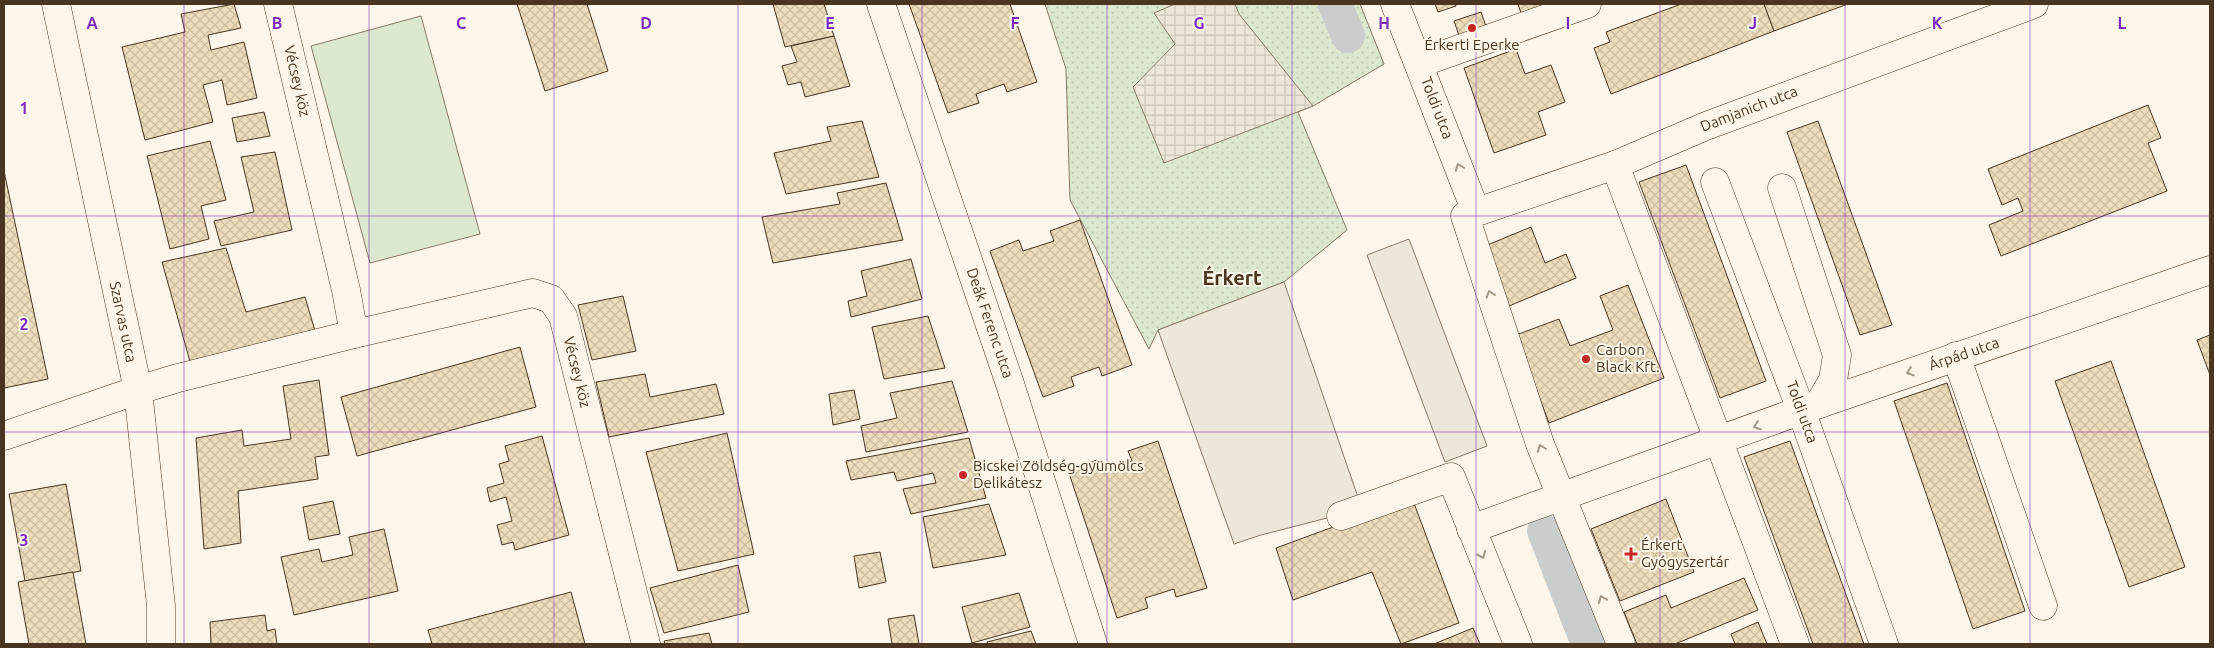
<svg xmlns="http://www.w3.org/2000/svg" width="2214" height="648" font-family="Ubuntu,sans-serif">
<style>
.grass{fill:url(#grass-dots);stroke:#887966}
.pitch{fill:#dce7d0;stroke:#887966}
.parking{fill:#ede7d9;stroke:#887966}
.plaza{fill:url(#plaza-grid);stroke:#887966}
.lines{fill:none;stroke-linecap:round;stroke-linejoin:round}
.canal{stroke:#c9cecd;stroke-width:34}
.building{fill:url(#building-cross-hatch);stroke:#4a3520}
.minor-casing{stroke:#4a3520;stroke-width:29}
.minor{stroke:#fbf6e9;stroke-width:28}
.oneway{stroke:#a29684}
.grid{fill:none;stroke:#7b2cbf;stroke-width:1;stroke-opacity:0.55}
.poi-dot{fill:#c62828;stroke:#fbf6e9;stroke-width:2}
.labels{text-anchor:middle;stroke-width:4;stroke-linejoin:round;paint-order:stroke}
.poi-label{font-size:15px;fill:#4a3520;stroke:#fbf6e9;text-anchor:start}
.street-label{font-size:15px;fill:#4a3520;stroke:#fbf6e9}
.district-label{font-size:20px;font-weight:bold;fill:#4a3520;stroke:#fbf6e9}
.grid-label{font-size:16px;text-anchor:middle;font-weight:bold;fill:#7b2cbf;stroke:#fbf6e9;stroke-width:4;stroke-linejoin:round;paint-order:stroke}
</style>
<defs>
<pattern id="grass-dots" width="8" height="8" patternUnits="userSpaceOnUse" patternTransform="scale(1.25)"><rect width="8" height="8" fill="#dce7d0"/><path d="M2 2h.1M6 6h.1" fill="none" stroke="#bec7b2" stroke-width="1.8" stroke-linecap="round"/></pattern>
<pattern id="plaza-grid" width="8" height="8" patternUnits="userSpaceOnUse" patternTransform="scale(1.25)"><rect width="8" height="8" fill="#ede7d9"/><path d="M0 4h8M4 0v8" fill="none" stroke="#cdc7ba"/></pattern>
<pattern id="building-cross-hatch" width="8" height="8" patternUnits="userSpaceOnUse" patternTransform="scale(1.25)"><rect width="8" height="8" fill="#ecdcbc"/><path d="M0 0l8 8M0 8l8-8" fill="none" stroke="#ccbda1"/></pattern>
</defs>
<rect width="100%" height="100%" fill="#fbf6e9"/>
<path class="grass" d="M1045,4H1360L1384,64L1313,106L1298,112L1347,230L1284,282L1158,330L1149,349L1070,200L1066,69Z"/>
<path class="pitch" d="M421,16L480,234L370,263L311,46Z"/>
<g class="parking">
<path d="M1409,239L1487,446L1445,462L1367,255Z"/>
<path d="M1284,282L1362,509L1261,535L1234,544L1158,330Z"/>
</g>
<path class="plaza" d="M1175,4H1235L1239,14L1313,106L1164,163L1133,87L1175,44L1154,13Z"/>
<g class="lines">
<g class="canal">
<path d="M1335,4L1348,36"/>
<path d="M1544,531L1588,644"/>
</g>
</g>
<g class="building">
<path d="M234,4L241,28L208,35L211,50L244,42L257,98L227,105L222,80L203,85L213,122L145,140L122,47L185,32L181,14Z"/>
<path d="M517,4H587L608,71L545,91Z"/>
<path d="M773,4H824L834,36L785,47Z"/>
<path d="M909,4H1010L1037,82L1007,92L1004,84L976,94L979,103L948,113Z"/>
<path d="M1435,4H1455L1456,6L1438,12Z"/>
<path d="M1518,4H1555L1523,19Z"/>
<path d="M1681,4H1764L1774,31L1611,94L1594,48L1610,42L1606,32Z"/>
<path d="M1764,4H1848L1774,31Z"/>
<path d="M1481,12L1489,35L1462,44L1454,21Z"/>
<path d="M834,36L850,86L805,97L801,82L788,85L782,66L797,62L791,46Z"/>
<path d="M1516,49L1525,74L1551,65L1565,102L1538,112L1546,135L1494,153L1464,68Z"/>
<path d="M2148,105L2161,138L2148,143L2167,191L2001,256L1989,225L2023,211L2018,198L2002,205L1988,169Z"/>
<path d="M264,112L270,136L237,142L232,118Z"/>
<path d="M862,121L879,177L786,194L774,153L831,141L827,127Z"/>
<path d="M1818,121L1892,325L1860,335L1787,132Z"/>
<path d="M210,141L226,200L201,206L209,239L170,249L147,156Z"/>
<path d="M275,152L292,230L221,246L214,221L254,212L241,157Z"/>
<path d="M1686,165L1766,381L1720,398L1639,182Z"/>
<path d="M4,171L48,379L4,388Z"/>
<path d="M886,183L903,240L773,263L762,217L840,204L837,193Z"/>
<path d="M1080,220L1132,365L1102,376L1099,367L1071,377L1074,386L1043,397L990,251L1019,240L1023,251L1054,241L1050,231Z"/>
<path d="M1531,227L1545,263L1566,254L1576,278L1509,306L1485,246Z"/>
<path d="M226,248L246,312L305,297L315,331L191,365L162,262Z"/>
<path d="M911,259L922,299L851,317L848,301L867,296L861,271Z"/>
<path d="M1628,285L1664,378L1549,423L1516,335L1559,319L1570,346L1613,330L1600,296Z"/>
<path d="M623,296L636,351L592,360L578,305Z"/>
<path d="M928,316L945,368L884,379L872,327Z"/>
<path d="M2210,335V375L2197,340Z"/>
<path d="M520,347L536,407L357,456L341,397Z"/>
<path d="M2111,361L2185,567L2129,587L2055,381Z"/>
<path d="M645,374L650,397L716,384L724,414L609,437L596,382Z"/>
<path d="M319,380L329,455L315,457L318,479L238,491L241,543L204,549L196,438L242,430L244,446L291,439L283,386Z"/>
<path d="M952,381L968,432L866,452L861,426L897,418L890,393Z"/>
<path d="M1947,383L2025,611L1973,629L1894,401Z"/>
<path d="M854,390L860,419L833,425L829,394Z"/>
<path d="M727,433L754,554L678,571L646,452Z"/>
<path d="M542,436L569,535L515,550L513,542L502,545L497,525L512,521L506,497L490,502L487,488L504,483L499,464L509,461L505,446Z"/>
<path d="M969,438L986,498L911,514L903,489L936,483L933,473L897,481L894,472L851,480L846,461Z"/>
<path d="M1158,441L1207,588L1176,597L1174,589L1145,598L1148,608L1117,618L1068,470L1097,460L1101,471L1132,461L1128,451Z"/>
<path d="M1790,441L1864,644H1813L1744,457Z"/>
<path d="M66,484L81,571L25,581L9,494Z"/>
<path d="M1412,498L1459,623L1401,644L1372,572L1293,600L1276,548Z"/>
<path d="M1666,499L1694,572L1620,601L1591,529Z"/>
<path d="M333,501L340,534L309,540L303,507Z"/>
<path d="M989,504L1006,555L933,568L923,517Z"/>
<path d="M384,529L398,591L294,615L281,557L319,549L322,562L353,555L349,537Z"/>
<path d="M880,552L886,582L859,588L854,556Z"/>
<path d="M738,565L749,612L664,633L650,588Z"/>
<path d="M73,572L86,644H29L18,582Z"/>
<path d="M1744,578L1758,610L1675,644H1637L1624,612L1666,595L1671,608Z"/>
<path d="M571,592L585,644H432L428,630Z"/>
<path d="M1019,593L1030,627L972,643L962,607Z"/>
<path d="M265,615L267,631L275,629L277,644H211L210,622Z"/>
<path d="M914,615L919,644H892L888,619Z"/>
<path d="M1758,622L1767,644H1735L1731,634Z"/>
<path d="M1473,628L1480,644H1434Z"/>
<path d="M1031,631L1036,644H988L987,642Z"/>
<path d="M709,633L712,644H665L664,641Z"/>
</g>
<g class="lines">
<g class="minor-casing">
<g id="minor">
<path d="M56,4L138,390L161,606V644"/>
<path d="M278,4L346,290L354,334"/>
<path d="M881,4L1010,384L1093,644"/>
<path d="M1395,4L1476,212"/>
<path d="M1420,63L1587,4"/>
<path d="M1615,165L1795,644"/>
<path d="M1715,182L1801,410L1884,644"/>
<path d="M1782,188L1837,355L1833,380L1819,404"/>
<path d="M1956,356L2043,606"/>
<path d="M4,436L138,390L178,378L354,334L533,293L551,299L563,316L646,644"/>
<path d="M1341,516L1451,477L1518,644"/>
<path d="M1471,529L1819,404L2210,270"/>
<path d="M1621,644L1540,444L1465,216L1615,165L1706,126L2034,4"/>
</g>
</g>
<use href="#minor" class="minor"/>
</g>
<defs><path id="oneway-chevron" d="M-2-3.5L2.5 0L-2 3.5" fill="none" stroke-width="1.6" stroke-linecap="round" stroke-linejoin="round" transform="scale(1.25)"/></defs>
<g class="oneway">
<use href="#oneway-chevron" transform="translate(1459 167) rotate(-111)"/>
<use href="#oneway-chevron" transform="translate(1490 294) rotate(-108)"/>
<use href="#oneway-chevron" transform="translate(1910 372) rotate(161)"/>
<use href="#oneway-chevron" transform="translate(1757 426) rotate(161)"/>
<use href="#oneway-chevron" transform="translate(1541 448) rotate(-111)"/>
<use href="#oneway-chevron" transform="translate(1482 555) rotate(68)"/>
<use href="#oneway-chevron" transform="translate(1602 599) rotate(-112)"/>
</g>
<path class="grid" d="M184,4V644M369,4V644M554,4V644M738,4V644M922,4V644M1107,4V644M1292,4V644M1476,4V644M1660,4V644M1845,4V644M2030,4V644M4,216H2210M4,432H2210"/>
<g class="poi-dot">
<circle cx="1472" cy="28" r="5"/>
<circle cx="1586" cy="359" r="5"/>
<circle cx="963" cy="475" r="5"/>
<path d="M1628.5 546.5h5v5h5v5h-5v5h-5v-5h-5v-5h5z"/>
</g>
<g class="labels">
<g class="poi-label">
<text x="1472" y="50" text-anchor="middle">Érkerti Eperke</text>
<text x="1596" y="355">Carbon<tspan x="1596" dy="17">Black Kft.</tspan></text>
<text x="973" y="471">Bicskei Zöldség-gyümölcs<tspan x="973" dy="17">Delikátesz</tspan></text>
<text x="1641" y="550">Érkert<tspan x="1641" dy="17">Gyógyszertár</tspan></text>
</g>
<g class="street-label">
<text transform="translate(297 81) rotate(77)" y="5">Vécsey köz</text>
<text transform="translate(1437 108) rotate(69)" y="5">Toldi utca</text>
<text transform="translate(1749 109) rotate(-21)" y="5">Damjanich utca</text>
<text transform="translate(123 322) rotate(78)" y="5">Szarvas utca</text>
<text transform="translate(990 323) rotate(71)" y="5">Deák Ferenc utca</text>
<text transform="translate(1964 354) rotate(-19)" y="5">Árpád utca</text>
<text transform="translate(577 372) rotate(76)" y="5">Vécsey köz</text>
<text transform="translate(1802 412) rotate(70)" y="5">Toldi utca</text>
</g>
<g class="district-label">
<text x="1232" y="285">Érkert</text>
</g>
</g>
<g class="grid-label">
<text x="92" y="29">A</text>
<text x="277" y="29">B</text>
<text x="461" y="29">C</text>
<text x="646" y="29">D</text>
<text x="830" y="29">E</text>
<text x="1015" y="29">F</text>
<text x="1199" y="29">G</text>
<text x="1384" y="29">H</text>
<text x="1568" y="29">I</text>
<text x="1753" y="29">J</text>
<text x="1937" y="29">K</text>
<text x="2122" y="29">L</text>
<text x="24" y="114">1</text>
<text x="24" y="330">2</text>
<text x="24" y="546">3</text>
</g>
<rect width="2214" height="648" fill="none" stroke="#4a3520" stroke-width="10"/>
</svg>
